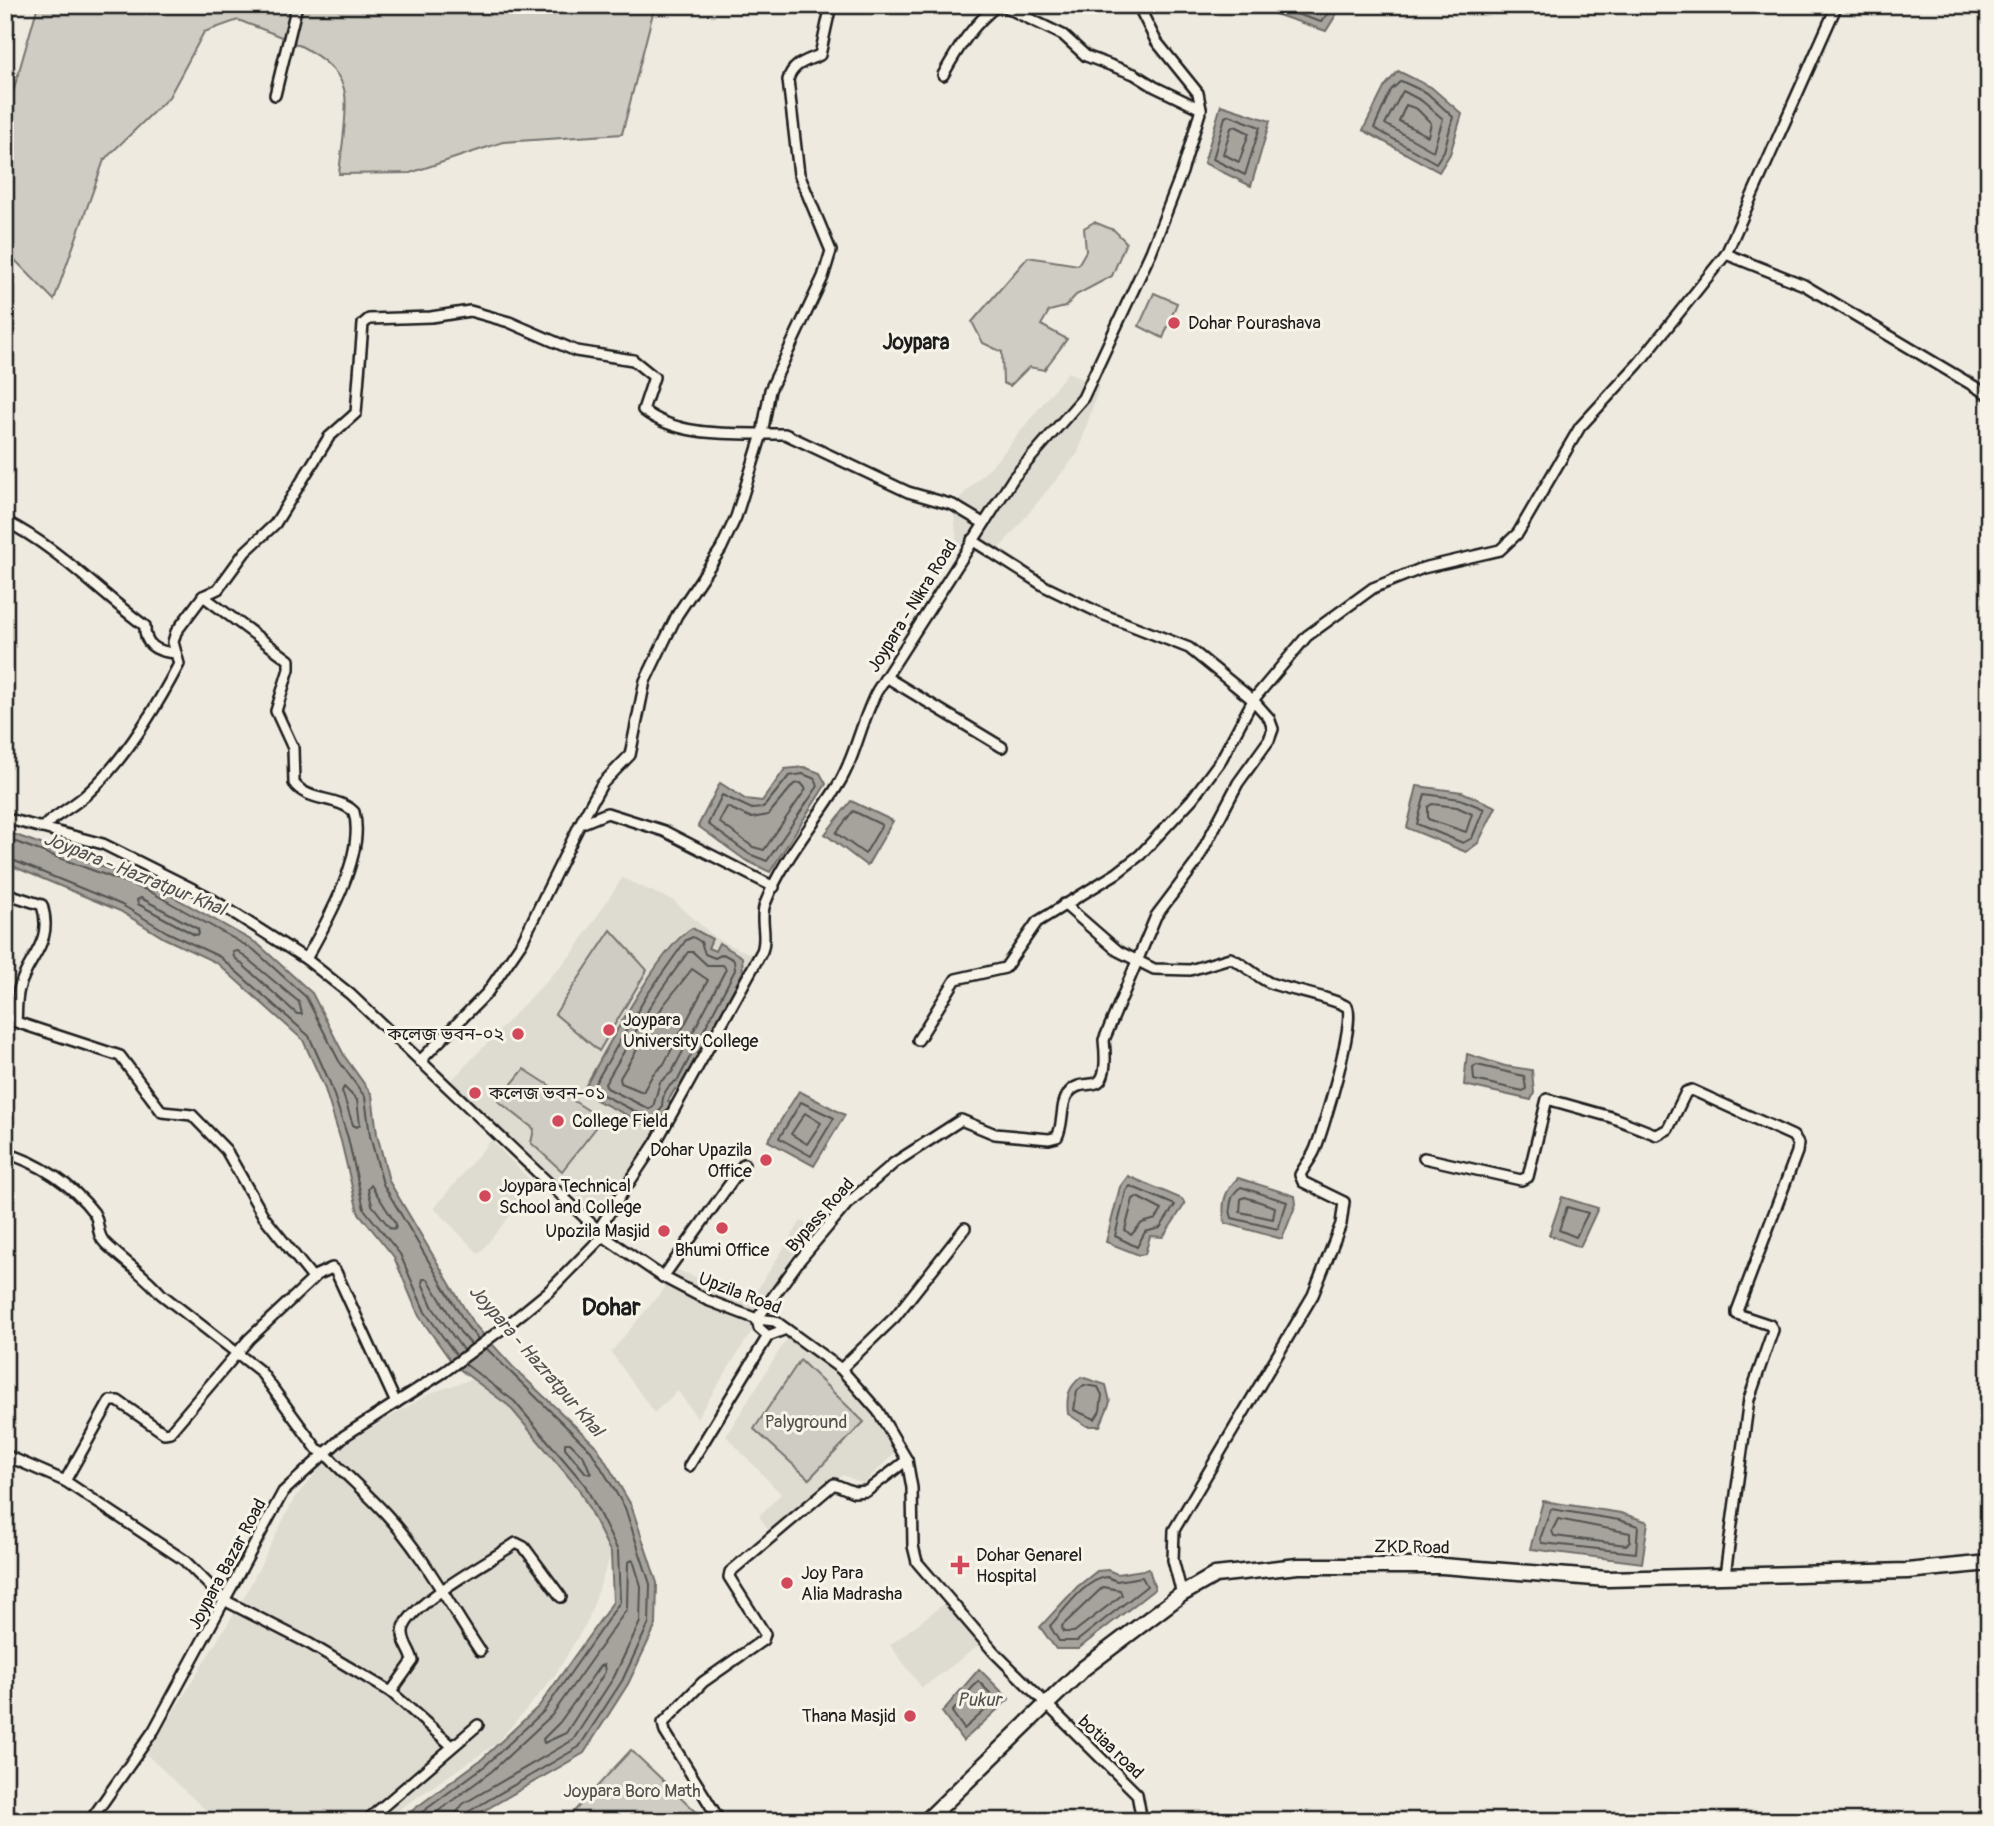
<svg xmlns="http://www.w3.org/2000/svg" width="1994" height="1826" font-family="Pangolin,'Noto Sans Bengali',sans-serif">
<style>
.built{fill:#dedbd1}
.green{fill:#cfccc3;stroke:#767470;stroke-width:2}
.water{fill:#a6a39d;stroke:#6f6d69;stroke-width:2}
.lines{fill:none;stroke-linecap:round;stroke-linejoin:round}
.shore{stroke:#535250;stroke-width:2}
.minor-casing{stroke:#1c1c1c;stroke-width:14}
.primary-casing{stroke:#1c1c1c;stroke-width:19}
.minor{stroke:#f7f3e8;stroke-width:9}
.primary{stroke:#f7f3e8;stroke-width:14}
.poi-dot{fill:#d1495b;stroke:#f7f3e8;stroke-width:2.5}
.labels{text-anchor:middle;stroke-width:6;stroke-linejoin:round;paint-order:stroke}
.poi-label{font-size:18px;fill:#1c1c1c;stroke:#f7f3e8;text-anchor:start}
.street-label{font-size:18px;fill:#1c1c1c;stroke:#f7f3e8}
.park-label{font-size:18px;fill:#52514e;stroke:#f7f3e8}
.water-label{font-size:19px;font-style:italic;fill:#535250;stroke:#f7f3e8}
.quarter-label{font-size:21px;font-weight:bold;fill:#1c1c1c;stroke:#f7f3e8}
.district-label{font-size:24px;font-weight:bold;fill:#1c1c1c;stroke:#f7f3e8}
</style>
<rect width="100%" height="100%" fill="#eeeae0"/>
<filter id="ink" filterUnits="userSpaceOnUse"><feTurbulence type="fractalNoise" baseFrequency=".0143" numOctaves="2"/><feDisplacementMap in="SourceGraphic" scale="14" xChannelSelector="R" yChannelSelector="G"/><feConvolveMatrix kernelMatrix="1 2 1 2 8 2 1 2 1" color-interpolation-filters="sRGB"/></filter>
<g filter="url(#ink)">
<g class="built">
<path d="M1068,372L1099,387L1078,453L991,559L957,543L953,505L999,458Z"/>
<path d="M622,878L674,901L717,939L755,956L668,1119L606,1218L528,1161L449,1083L573,953Z"/>
<path d="M491,1140L535,1185L479,1254L434,1208Z"/>
<path d="M801,1221L811,1226L756,1314L668,1276L672,1268L752,1298Z"/>
<path d="M668,1284L755,1326L697,1418L678,1391L654,1413L611,1352Z"/>
<path d="M789,1335L840,1371L899,1448L864,1484L843,1475L771,1534L759,1516L781,1494L726,1436Z"/>
<path d="M490,1373L579,1489L611,1554L588,1620L554,1677L497,1743L382,1821H217L147,1755L246,1594L295,1497L341,1445L433,1392Z"/>
<path d="M949,1600L981,1644L922,1688L890,1645Z"/>
</g>
<g class="green">
<path d="M38,5H655L622,134L503,142L410,173L339,174C341,151 348,116 345,94C340,53 270,33 238,20L204,32L169,97L104,160L54,300L8,253L5,246V120Z"/>
<path d="M1094,222L1114,230L1126,242L1112,276L1076,295L1065,307L1049,311L1041,325L1067,339L1044,370L1029,367L1010,386L1003,383L1002,352L983,343L972,322L1028,257L1078,265L1086,251L1084,228Z"/>
<path d="M1154,293L1177,303L1163,338L1139,326Z"/>
<path d="M611,930L647,970L599,1051L555,1014Z"/>
<path d="M524,1069L591,1112L595,1129L562,1171L531,1143L534,1129L498,1101Z"/>
<path d="M800,1360L864,1422L809,1479L754,1429Z"/>
<path d="M631,1750L706,1821H565Z"/>
</g>
<g class="water">
<path d="M1248,5H1334L1336,15L1326,31Z"/>
<path d="M1398,71L1431,87L1462,114L1450,154L1439,172L1363,130L1385,86Z"/>
<path d="M1221,105L1270,121L1251,186L1204,163Z"/>
<path d="M804,767L820,773L826,784L770,872L745,860L698,826L720,783L745,799L762,801L785,769Z"/>
<path d="M1417,786L1462,792L1496,807L1478,843L1466,852L1407,828Z"/>
<path d="M851,801L893,821L867,866L825,834Z"/>
<path d="M5,831L152,885L258,944L312,993L345,1057L372,1095L377,1134L389,1181L473,1323L513,1367L597,1447L631,1505L657,1583L656,1625L628,1684L584,1753L466,1821H398L482,1759L539,1706L613,1602L611,1553L579,1489L509,1406L454,1365L419,1316L394,1257L358,1212L341,1141L324,1086L303,1040L217,963L164,938L120,911L5,863Z"/>
<path d="M692,928L712,939L708,948L715,951L719,943L742,957L743,972L680,1091L675,1089L668,1101L673,1104L657,1130L596,1100L585,1087C605,1052 660,946 692,928Z"/>
<path d="M1467,1054L1505,1066L1532,1070L1534,1093L1531,1100L1464,1085Z"/>
<path d="M799,1091L845,1115L814,1166L768,1141Z"/>
<path d="M1128,1176L1182,1199L1185,1204L1163,1237L1150,1236L1145,1254L1139,1255L1106,1242L1120,1187Z"/>
<path d="M1238,1178L1295,1196L1296,1204L1282,1239L1225,1223C1221,1205 1224,1191 1238,1178Z"/>
<path d="M1562,1197L1598,1208L1580,1247L1549,1235Z"/>
<path d="M1081,1377L1106,1385L1110,1402L1100,1426H1087L1068,1414C1066,1397 1068,1388 1081,1377Z"/>
<path d="M1543,1501L1621,1513L1648,1522L1642,1563L1530,1549Z"/>
<path d="M1149,1569L1155,1589L1078,1649H1056L1040,1627L1077,1587L1097,1571L1108,1570L1117,1574Z"/>
<path d="M979,1669L1009,1699L963,1741L942,1712Z"/>
</g>
<g class="lines">
<g class="shore">
<path d="M1269,5L1321,22L1328,14V5"/>
<path d="M1401,81L1427,93L1453,117L1444,151L1436,163L1374,128L1391,90Z"/>
<path d="M1403,91L1422,101L1443,119L1433,151L1385,124Z"/>
<path d="M1406,105L1417,109L1431,123L1428,136L1399,121Z"/>
<path d="M1229,115L1260,127L1245,175L1213,159L1225,117Z"/>
<path d="M1235,126L1249,133L1239,162L1223,154L1231,128Z"/>
<path d="M803,774L815,779L818,786L767,861L749,854L708,824L722,795L752,809L763,808L789,776Z"/>
<path d="M801,783L806,789L764,850L753,847L719,822L727,807L752,818L768,815L794,784Z"/>
<path d="M1425,794L1460,799L1484,809L1472,838L1463,843L1417,824Z"/>
<path d="M1432,804L1457,807L1472,814L1466,832L1428,819V807Z"/>
<path d="M853,811L882,825L865,854L836,833Z"/>
<path d="M5,838L149,891L254,950L306,997L339,1061L365,1097L370,1136L383,1184L467,1326L478,1339"/>
<path d="M5,857L122,905L167,932L220,957L309,1036L330,1083L348,1138L364,1209L400,1254L425,1312L456,1355"/>
<path d="M141,898L198,929L199,934L195,935L138,904L137,900Z"/>
<path d="M693,937L701,942L705,954L715,958L723,954L734,960L735,970L678,1080C666,1086 662,1095 662,1108L652,1120L601,1094L594,1085L647,995L686,940Z"/>
<path d="M238,951L299,1002L302,1014H297L234,957L233,952Z"/>
<path d="M688,952H693L707,965H723L726,969L672,1072L660,1082L653,1107L649,1109L607,1088L605,1084L654,1000Z"/>
<path d="M692,969L708,980L664,1064L653,1074L643,1092L621,1083L620,1078L663,1006Z"/>
<path d="M1477,1065L1524,1076L1526,1089L1523,1091L1474,1080L1473,1067Z"/>
<path d="M344,1087L357,1100L360,1124L357,1127L353,1125L342,1091Z"/>
<path d="M801,1102L834,1118L811,1156L779,1138Z"/>
<path d="M805,1113L821,1123L807,1144L791,1134Z"/>
<path d="M371,1185L396,1224L395,1229L390,1228L372,1205L368,1189Z"/>
<path d="M1130,1186L1175,1205L1160,1228L1145,1232L1137,1247L1115,1236L1126,1191Z"/>
<path d="M1241,1187L1287,1202L1278,1229L1232,1218C1228,1207 1231,1193 1241,1187Z"/>
<path d="M1137,1197L1162,1210L1156,1219L1142,1223L1131,1235L1125,1230L1133,1199Z"/>
<path d="M1245,1197L1275,1207L1273,1219L1240,1212L1241,1199Z"/>
<path d="M1567,1207L1588,1213L1576,1237L1559,1230Z"/>
<path d="M463,1350L433,1308L422,1283L423,1279H428L460,1332L471,1344"/>
<path d="M1084,1385L1098,1387L1102,1395L1100,1411L1095,1419L1074,1410L1077,1391Z"/>
<path d="M565,1443H570L584,1457L591,1474L586,1473L565,1448Z"/>
<path d="M1551,1509L1619,1520L1638,1526L1636,1553L1542,1543L1540,1539Z"/>
<path d="M1558,1519L1630,1533V1542L1626,1545L1554,1536L1552,1531Z"/>
<path d="M1107,1577L1117,1581L1142,1577L1147,1586L1077,1641H1059L1050,1626C1064,1611 1085,1579 1107,1577Z"/>
<path d="M1103,1587L1120,1590L1122,1595L1074,1632H1063L1062,1626Z"/>
<path d="M604,1665L605,1672L566,1733L544,1743L543,1739L560,1722L600,1666Z"/>
<path d="M978,1681L997,1700L964,1729L952,1712Z"/>
<path d="M410,1821L486,1765L544,1711L620,1602L618,1551L585,1485L514,1401L465,1364"/>
<path d="M425,1821L492,1771L552,1715L627,1609L628,1562L633,1560L641,1586L640,1622L614,1677L573,1740L463,1804L457,1812L456,1821"/>
<path d="M464,1821L468,1812L579,1747L622,1681L649,1623L650,1584L625,1508L611,1484L591,1451L486,1348"/>
</g>
<g class="minor-casing">
<g id="minor">
<path d="M1001,5L1063,35L1086,56L1134,74L1155,87L1201,109"/>
<path d="M943,75C958,48 973,24 998,5"/>
<path d="M275,95L297,5"/>
<path d="M1726,254L1804,285L1989,395"/>
<path d="M5,521C59,548 97,591 145,626C144,646 158,652 176,653"/>
<path d="M203,596L289,660V669L276,711L293,748L294,783C307,802 338,796 354,812C366,854 327,922 306,959"/>
<path d="M886,677L1002,747"/>
<path d="M5,818L103,844L207,896L306,959L350,994L600,1232"/>
<path d="M580,824L607,813L664,831L774,887"/>
<path d="M42,828C56,814 75,806 89,792C126,758 156,708 179,664L173,642L176,632L203,596L218,589L245,552L275,524L329,437L356,413L363,324L369,319L431,317L470,311L509,322L576,351L633,360L654,377L643,410C675,435 723,434 762,434L770,390L823,277L831,251L799,174L788,80C792,64 806,61 820,55L831,5"/>
<path d="M5,893L42,905C54,944 28,956 19,989C16,999 17,1012 16,1022L120,1056L162,1112L192,1115L226,1150L264,1217L312,1277L332,1268L336,1272L396,1403"/>
<path d="M1064,904L1118,951L1154,969L1190,970L1230,958C1245,964 1255,976 1270,983C1286,989 1338,999 1347,1007C1357,1017 1322,1135 1314,1152C1310,1160 1304,1167 1300,1175L1303,1182L1344,1202L1341,1224L1313,1295L1174,1530L1173,1560L1182,1594"/>
<path d="M918,1040L956,979L1005,968L1037,922L1117,873L1140,855L1192,799L1221,760L1253,700L1307,636L1373,588L1423,568L1500,550L1518,533L1580,427L1638,364L1726,254L1837,5"/>
<path d="M420,1061L487,993L522,942L584,816L602,784L630,755L645,681L677,615L721,549L736,517L762,434H785L908,492L953,505L983,523"/>
<path d="M5,1153C38,1162 73,1185 94,1213C100,1223 96,1234 105,1243C123,1261 144,1274 161,1294L260,1371L317,1449L325,1453C344,1474 366,1492 386,1514C424,1555 449,1605 480,1651"/>
<path d="M1424,1158L1521,1180L1528,1177L1547,1099L1611,1117L1657,1135L1668,1129L1686,1092L1692,1090L1793,1136L1798,1144L1797,1152L1737,1311V1314L1770,1325L1773,1330L1749,1399L1725,1575"/>
<path d="M598,1230L656,1142L762,951C768,935 759,920 765,904C782,860 814,824 838,785C856,756 861,721 877,691L1014,477L1083,398L1151,252L1182,172L1201,109L1198,93L1156,41L1138,5"/>
<path d="M663,1277L744,1164"/>
<path d="M786,1329L768,1336L759,1328L757,1319L799,1261L847,1204L894,1163L961,1120L995,1134L1049,1139L1057,1137C1064,1124 1060,1105 1068,1094C1084,1071 1111,1107 1104,1040L1156,916L1196,863L1238,783L1269,740L1273,729L1269,718L1253,700L1189,648L1102,614L1046,587L972,540"/>
<path d="M841,1369L895,1317L965,1228"/>
<path d="M5,1455L65,1481L184,1560L224,1600L310,1644L391,1692L451,1745"/>
<path d="M689,1466L768,1336"/>
<path d="M65,1481L110,1401H118L164,1433L170,1432L249,1339L314,1278"/>
<path d="M391,1692L413,1661C411,1650 402,1643 403,1631C406,1605 492,1560 516,1543L524,1547L561,1597"/>
<path d="M90,1821L154,1730L283,1492L344,1436L444,1372L510,1323L548,1292L603,1236L663,1277L707,1300L757,1319L775,1321L841,1369L878,1411L907,1460L912,1488L913,1546L917,1562L994,1652L1137,1794L1142,1821"/>
<path d="M366,1821L478,1725"/>
<path d="M720,1821L665,1732L663,1723L703,1682L763,1640L765,1634L729,1577L730,1572L834,1484L854,1492L867,1491L907,1460"/>
</g>
</g>
<g class="primary-casing">
<path id="primary" d="M926,1821L1084,1668L1182,1594L1215,1575L1298,1566H1442L1607,1579L1646,1578L1907,1571L1989,1563"/>
</g>
<use href="#minor" class="minor"/>
<use href="#primary" class="primary"/>
</g>
</g>
<g class="poi-dot">
<circle cx="1174" cy="323" r="7"/>
<circle cx="609" cy="1030" r="7"/>
<circle cx="518" cy="1034" r="7"/>
<circle cx="475" cy="1093" r="7"/>
<circle cx="558" cy="1121" r="7"/>
<circle cx="766" cy="1160" r="7"/>
<circle cx="485" cy="1196" r="7"/>
<circle cx="722" cy="1228" r="7"/>
<circle cx="664" cy="1231" r="7"/>
<path d="M956.5 1554.5h7v7h7v7h-7v7h-7v-7h-7v-7h7z"/>
<circle cx="787" cy="1583" r="7"/>
<circle cx="910" cy="1716" r="7"/>
</g>
<g class="labels">
<g class="poi-label">
<text x="1188" y="329">Dohar Pourashava</text>
<text x="623" y="1026">Joypara<tspan x="623" dy="21">University College</tspan></text>
<text x="504" y="1040" text-anchor="end">কলেজ ভবন-০২</text>
<text x="489" y="1099">কলেজ ভবন-০১</text>
<text x="572" y="1127">College Field</text>
<text x="752" y="1156" text-anchor="end">Dohar Upazila<tspan x="752" dy="21">Office</tspan></text>
<text x="499" y="1192">Joypara Technical<tspan x="499" dy="21">School and College</tspan></text>
<text x="650" y="1237" text-anchor="end">Upozila Masjid</text>
<text x="722" y="1256" text-anchor="middle">Bhumi Office</text>
<text x="976" y="1561">Dohar Genarel<tspan x="976" dy="21">Hospital</tspan></text>
<text x="801" y="1579">Joy Para<tspan x="801" dy="21">Alia Madrasha</tspan></text>
<text x="896" y="1722" text-anchor="end">Thana Masjid</text>
</g>
<g class="street-label">
<text transform="translate(912 606) rotate(-58)" y="6">Joypara - Nikra Road</text>
<text transform="translate(820 1215) rotate(-48)" y="6">Bypass Road</text>
<text transform="translate(740 1293) rotate(21)" y="6">Upzila Road</text>
<text transform="translate(1412 1547) rotate(1)" y="6">ZKD Road</text>
<text transform="translate(227 1564) rotate(-62)" y="6">Joypara Bazar Road</text>
<text transform="translate(1111 1747) rotate(44)" y="6">botiaa road</text>
</g>
<g class="park-label">
<text x="806" y="1428">Palyground</text>
<text x="632" y="1797">Joypara Boro Math</text>
</g>
<g class="water-label">
<text transform="translate(135 873) rotate(22)" y="7">Joypara - Hazratpur Khal</text>
<text transform="translate(537 1360) rotate(49)" y="7">Joypara - Hazratpur Khal</text>
<text x="979" y="1706">Pukur</text>
</g>
<g class="quarter-label">
<text x="916" y="349">Joypara</text>
</g>
<g class="district-label">
<text x="611" y="1315">Dohar</text>
</g>
</g>
<rect width="1994" height="1826" fill="none" stroke="#f7f3e8" stroke-width="28"/>
<rect x="14" y="14" width="1966" height="1798" fill="none" stroke="#1c1c1c" stroke-width="2.5" filter="url(#ink)"/>
</svg>
